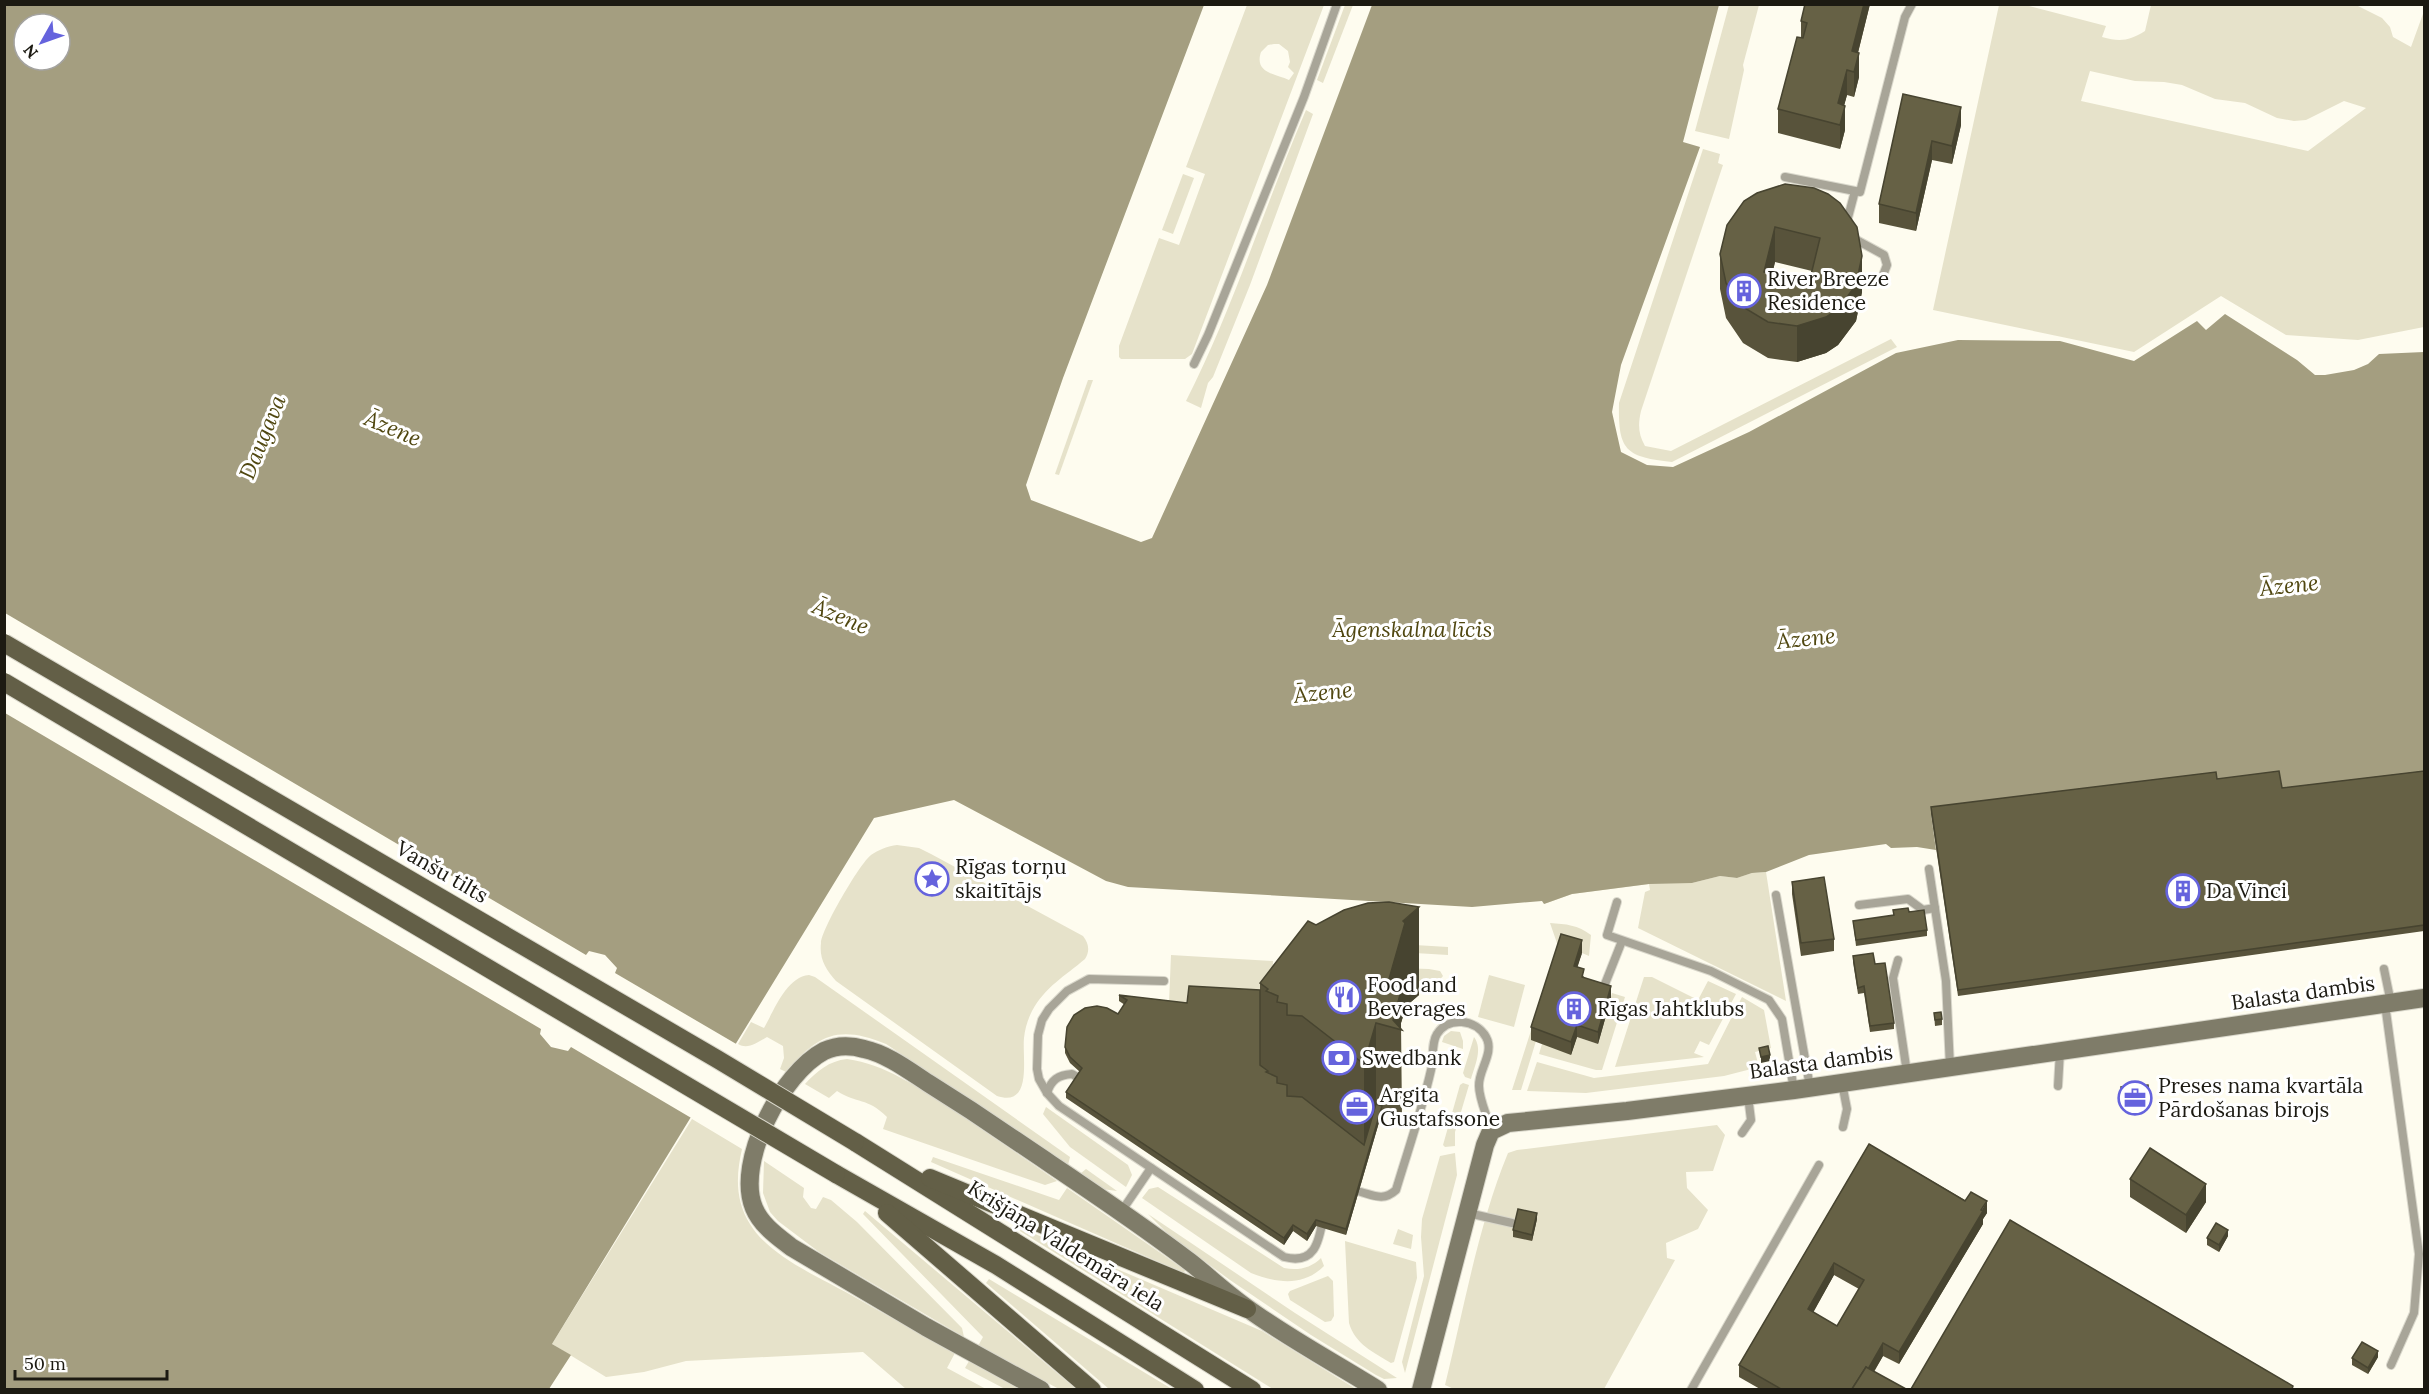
<svg xmlns="http://www.w3.org/2000/svg" width="2429" height="1394" font-family="Lora,serif">
<style>
.green{fill:#e6e2ca;fill-rule:evenodd}
.water{fill:#a49e80;fill-rule:evenodd}
.pier{fill:#fefcef}
.lines{fill:none;stroke-linecap:round;stroke-linejoin:round}
.lane-casing{stroke:#dad8cc;stroke-width:10}
.secondary-casing{stroke:#dad8cc;stroke-width:20}
.primary-casing{stroke:#dad8cc;stroke-width:20}
.lane{stroke:#a8a598;stroke-width:8}
.secondary{stroke:#7f7c69;stroke-width:18}
.primary{stroke:#635f47;stroke-width:18}
.primary-bridge-casing{stroke:#dad8cc;stroke-width:20;stroke-linecap:butt}
.primary-bridge{stroke:#635f47;stroke-width:18}
.wall{fill:#58533b;fill-rule:evenodd}
.shaded-wall{fill:#474430}
.building{fill:#666145;stroke:#474430;stroke-width:1.5;fill-rule:evenodd}
.labels{text-anchor:middle;stroke-width:6;stroke-linejoin:round;paint-order:stroke}
.poi-label{font-size:21px;fill:#1c1a12;stroke:#fff;text-anchor:start}
.street-label{font-size:21px;fill:#1c1a12;stroke:#fff}
.water-label{font-size:22px;font-style:italic;fill:#504710;stroke:#fff}
</style>
<rect width="100%" height="100%" fill="#fefcef"/>
<g class="green">
<path d="M1247,5H1324L1192,354L1185,359H1121L1119,357V346L1159,238L1179,245L1205,174L1186,167ZM1274,44H1279L1288,51L1290,62L1288,67L1294,73L1289,80C1275,74 1254,73 1261,52L1268,45Z"/>
<path d="M1345,5H1353L1323,83L1317,80Z"/>
<path d="M1729,5H1759L1743,65L1744,70L1729,139L1695,131Z"/>
<path d="M1999,5H2025L2106,26L2102,37C2120,42 2129,41 2145,31L2151,5H2356L2382,18L2390,27L2393,37L2411,47L2424,11V327L2358,340L2286,335L2221,296L2134,352L1933,310ZM2090,71L2135,81L2164,82L2182,85L2215,99L2245,103L2277,118L2294,121L2306,120L2344,101L2366,108L2308,151L2081,101Z"/>
<path d="M1306,110L1313,114L1250,285L1213,377L1208,383L1201,408L1186,401C1234,307 1264,207 1306,110Z"/>
<path d="M1703,149L1720,154L1718,163L1723,165L1641,411C1638,424 1638,434 1645,446L1671,451L1891,339L1897,347L1672,462C1625,457 1618,450 1619,403Z"/>
<path d="M1183,174L1194,178L1173,234L1162,230Z"/>
<path d="M1088,380H1093L1059,475L1055,474Z"/>
<path d="M897,845L919,848L931,854L1083,936C1089,944 1090,951 1085,959C1065,976 1045,987 1032,1011C1028,1019 1025,1028 1024,1038C1022,1057 1033,1108 997,1096L836,981C826,970 819,959 821,943C821,930 860,863 871,855C878,850 888,846 897,845Z"/>
<path d="M1766,872L1786,1001L1638,928L1645,892L1650,890L1649,884L1572,894L1544,904L1553,874L1692,883L1720,876L1737,878L1752,873Z"/>
<path d="M1550,923C1566,924 1578,925 1591,935L1589,956L1582,953L1536,1041L1521,1090H1512L1558,946Z"/>
<path d="M1299,938L1448,947V955L1298,946Z"/>
<path d="M1171,955L1273,961L1272,991L1188,989L1186,1004L1169,1003Z"/>
<path d="M1371,967L1429,969L1440,971L1443,976L1438,982L1368,978Z"/>
<path d="M809,975L815,977L1070,1157L1068,1165L886,1044C838,1024 817,1035 786,1072L780,1069L784,1058L783,1046L767,1037C758,1042 748,1050 738,1044L751,1022L764,1028C774,1011 786,977 809,975Z"/>
<path d="M1489,975L1525,985L1514,1027L1478,1017Z"/>
<path d="M1644,977H1652L1698,1000L1708,981L1736,994L1709,1045L1700,1041L1694,1053L1704,1057L1615,1067Z"/>
<path d="M1612,993L1625,997L1602,1070H1596L1539,1054L1542,1044L1577,1037L1598,1044Z"/>
<path d="M1742,997L1764,1010L1771,1048L1755,1052L1759,1067L1724,1076L1586,1093L1527,1091L1537,1062L1594,1078L1708,1064Z"/>
<path d="M1451,1031L1460,1032L1463,1041V1049L1442,1042L1444,1036Z"/>
<path d="M1474,1037C1483,1049 1475,1065 1471,1079L1465,1077L1463,1073Z"/>
<path d="M847,1059C885,1064 919,1088 950,1108C986,1132 1021,1156 1057,1181L1045,1185L883,1129L887,1117C867,1097 857,1104 837,1091L829,1098L805,1084C817,1071 829,1061 847,1059Z"/>
<path d="M1463,1083L1469,1085L1455,1132V1146L1445,1147L1443,1145L1460,1085Z"/>
<path d="M1046,1107L1128,1165L1132,1175L1126,1187L1070,1147L1043,1114Z"/>
<path d="M692,1119L742,1149C736,1175 735,1200 750,1224C769,1256 819,1277 851,1295C885,1314 920,1334 955,1353L947,1368L986,1389H906L863,1352L686,1361L644,1372L606,1377L552,1344Z"/>
<path d="M1717,1125L1725,1135L1713,1171L1686,1172L1687,1188L1708,1210L1698,1229L1666,1243L1667,1258L1675,1260L1604,1389L1456,1390L1445,1385C1464,1308 1478,1226 1508,1153L1517,1150Z"/>
<path d="M1455,1153L1457,1175L1405,1373L1402,1362L1424,1276L1421,1237L1422,1219L1440,1156Z"/>
<path d="M933,1157L1059,1200L1067,1188L1185,1270L1184,1273L931,1162Z"/>
<path d="M764,1161L804,1188L803,1197L811,1208L816,1209L823,1197L831,1200L857,1222L962,1328L964,1337L819,1252L778,1221L770,1212L763,1193Z"/>
<path d="M1086,1169L1117,1191L1102,1189L1080,1174Z"/>
<path d="M1158,1187L1284,1268C1298,1271 1311,1268 1321,1258L1324,1266C1303,1287 1277,1283 1251,1273L1142,1198L1149,1189Z"/>
<path d="M865,1211L1076,1389H1059L978,1346L983,1337L863,1214Z"/>
<path d="M1148,1214L1295,1313L1397,1378L1384,1379L1376,1375L1311,1335L1230,1280L1170,1236Z"/>
<path d="M1021,1228L1262,1331L1356,1389H1273L1020,1231Z"/>
<path d="M1398,1229L1413,1235L1411,1249L1393,1244Z"/>
<path d="M1345,1241L1416,1262L1417,1278L1394,1362L1391,1363C1373,1352 1355,1344 1349,1323Z"/>
<path d="M1328,1276L1333,1281L1334,1316L1331,1321L1325,1322L1290,1300L1288,1294L1290,1291Z"/>
<path d="M989,1279L1157,1380L1172,1389H1109L986,1283Z"/>
<path d="M969,1361L1020,1389H1005L965,1368Z"/>
</g>
<path class="water" d="M5,5H1204L1063,378L1026,485L1031,500L1141,542L1152,538L1267,285L1372,5H1719L1683,142L1700,147L1621,365L1612,412L1621,452L1647,465L1673,467L1749,432L1896,353L1958,340L2060,341L2134,361L2197,321L2206,330L2225,314L2297,360L2315,375H2325L2354,370L2368,364L2379,354L2424,352V773L2282,794L1931,814L1936,850L1917,847L1891,848L1886,844L1809,855L1766,872L1752,873L1737,878L1720,876L1692,883L1649,884L1572,894L1544,904L1542,901L1472,907L1128,887L1106,881L954,800L874,818L552,1344L571,1355L549,1389L5,1390ZM24,24H60V60H24Z"/>
<path class="pier" d="M5,613L586,955L589,951L605,955L617,968L615,973L738,1045L693,1119L571,1047L568,1051L551,1047L540,1034L541,1029L5,713Z"/>
<g class="lines">
<g class="lane-casing">
<g id="lane">
<path d="M1785,177L1860,192L1905,17L1912,4"/>
<path d="M1846,225L1855,191"/>
<path d="M1851,237L1884,255L1887,265L1882,278"/>
<path d="M1194,364L1208,335L1304,97L1337,4"/>
<path d="M1929,869L1946,981L1950,1067"/>
<path d="M1776,895L1810,1087"/>
<path d="M1617,902L1607,935L1711,971L1769,1000L1782,1019L1794,1090"/>
<path d="M1859,905L1908,899L1923,910L1935,908"/>
<path d="M1898,960L1893,978L1907,1073"/>
<path d="M2384,969L2391,1003"/>
<path d="M1164,981L1089,979L1067,991L1049,1009L1042,1020L1038,1035L1037,1069L1039,1079L1047,1093L1059,1106L1284,1257C1314,1265 1319,1243 1323,1218"/>
<path d="M1605,984L1622,941"/>
<path d="M2385,1004L2419,1254L2414,1313L2391,1365"/>
<path d="M1842,1083L1847,1109L1843,1127"/>
<path d="M2058,1086L2060,1051"/>
<path d="M1047,1093C1051,1080 1058,1075 1072,1074L1079,1078"/>
<path d="M1742,1133L1751,1120L1748,1096"/>
<path d="M1361,1192C1375,1196 1384,1201 1396,1190C1408,1150 1422,1110 1431,1070C1434,1059 1431,1043 1437,1034C1448,1016 1476,1019 1486,1037C1495,1053 1478,1070 1479,1086C1479,1100 1488,1117 1491,1131"/>
<path d="M1121,1212L1151,1168"/>
<path d="M1468,1213L1512,1223"/>
<path d="M1691,1390L1819,1165"/>
</g>
</g>
<g class="secondary-casing">
<g id="secondary">
<path d="M1041,1390L926,1327L791,1247C777,1236 761,1225 754,1208C735,1162 782,1073 824,1051C837,1045 850,1045 864,1049C887,1054 908,1070 928,1083C957,1101 986,1120 1015,1140C1074,1180 1134,1219 1190,1262C1209,1277 1227,1294 1247,1308C1288,1338 1335,1363 1378,1390"/>
<path d="M1421,1390L1485,1145L1491,1131L1508,1123L1627,1111L1794,1090L2424,998"/>
</g>
</g>
<g class="primary-casing">
<g id="primary">
<path d="M855,1142L1252,1390"/>
<path d="M836,1174L996,1265L1195,1390"/>
<path d="M930,1178L1247,1309"/>
<path d="M887,1213L1092,1390"/>
</g>
</g>
<use href="#lane" class="lane"/>
<use href="#secondary" class="secondary"/>
<use href="#primary" class="primary"/>
<g class="primary-bridge-casing">
<g id="primary-bridge">
<path d="M4,643L717,1059L855,1142"/>
<path d="M4,682L836,1174"/>
</g>
</g>
<use href="#primary-bridge" class="primary-bridge"/>
</g>
<g class="wall">
<path d="M1805,4H1870L1858,53L1859,77L1854,97L1847,95L1844,105L1845,130L1840,149L1778,133V109L1801,38V21Z"/>
<path d="M1903,94L1961,125L1952,164L1932,160L1916,231L1879,223V204Z"/>
<path d="M1840,203L1862,292L1856,321L1838,345L1826,353L1797,362L1768,358L1743,343L1726,318L1720,289V254L1727,225ZM1775,262L1812,271L1809,283L1772,274Z"/>
<path d="M2424,771V931L1958,996L1931,814V807L2217,779L2282,788Z"/>
<path d="M1792,882L1834,939V951L1801,956L1792,894Z"/>
<path d="M1893,910L1909,912L1927,930V936L1856,946L1853,921L1893,916Z"/>
<path d="M1582,953L1577,967L1584,977L1611,998L1598,1044L1577,1037L1571,1055L1531,1040V1027Z"/>
<path d="M1853,956L1875,964L1894,1023V1029L1870,1032L1864,993L1858,994L1853,962Z"/>
<path d="M1260,983L1419,995L1405,1007V1010L1401,1023L1402,1118L1382,1112L1346,1235L1316,1226L1307,1241L1293,1231L1284,1245L1066,1098V1092L1080,1072L1070,1063L1065,1053V1047L1118,1014L1125,1005L1119,1001V995L1187,1003L1260,990Z"/>
<path d="M1934,1013L1942,1019V1025L1935,1026Z"/>
<path d="M2121,1087L2149,1097V1103L2122,1106Z"/>
<path d="M1869,1144L1987,1213L1983,1219V1224L1899,1364L1883,1356L1874,1372L1906,1389H1760L1739,1377V1365ZM1834,1275L1859,1289L1837,1326L1813,1312Z"/>
<path d="M2130,1179L2206,1202L2186,1233L2130,1197Z"/>
<path d="M1537,1219L1532,1241L1513,1237V1230Z"/>
<path d="M2228,1236L2219,1252L2207,1245V1238Z"/>
<path d="M2378,1357L2368,1374L2352,1365V1358Z"/>
</g>
<g class="shaded-wall">
<path d="M1864,4H1870L1853,72L1852,51Z"/>
<path d="M1859,53V77L1854,97V72Z"/>
<path d="M1847,70V95L1839,125L1838,103Z"/>
<path d="M1845,106V130L1840,149V125Z"/>
<path d="M1961,107V125L1952,164V146Z"/>
<path d="M1932,141V160L1916,231V213Z"/>
<path d="M1775,227V262L1764,308V272Z"/>
<path d="M1862,256V292L1856,321L1838,345L1826,353L1797,362V326Z"/>
<path d="M1419,907V995L1405,1007V1010L1401,1023V1030L1387,1026V986L1403,921Z"/>
<path d="M1582,940V953L1574,978V966Z"/>
<path d="M1611,986V998L1598,1044V1032Z"/>
<path d="M1376,1023V1111L1364,1151V1064Z"/>
<path d="M1577,1025V1037L1571,1055V1042Z"/>
<path d="M1770,1055V1061L1761,1063V1057Z"/>
<path d="M1382,1106V1112L1346,1235V1229Z"/>
<path d="M2206,1184V1202L2186,1233V1215Z"/>
<path d="M1987,1201V1213L1983,1219V1224L1899,1364V1352Z"/>
<path d="M1537,1213V1219L1532,1241V1235Z"/>
<path d="M1316,1220V1226L1307,1241V1234Z"/>
<path d="M1293,1225V1231L1284,1245V1238Z"/>
<path d="M2228,1230V1236L2219,1252V1245Z"/>
<path d="M1834,1263V1275L1808,1322V1309Z"/>
<path d="M1883,1343V1356L1863,1389H1856Z"/>
<path d="M2378,1351V1357L2368,1374V1368Z"/>
</g>
<g class="building">
<path d="M1805,4H1864L1852,51L1859,53L1854,72L1847,70L1838,103L1845,106L1840,125L1778,109L1797,37L1803,38L1807,23L1801,21Z"/>
<path d="M1903,94L1961,107L1952,146L1932,141L1916,213L1879,204Z"/>
<path d="M1785,184L1814,188L1828,194L1840,203L1857,227L1862,256L1856,285L1838,309L1826,317L1797,326L1768,322L1743,307L1726,283L1720,254L1727,225L1744,201L1757,193ZM1775,227L1820,238L1809,283L1764,272Z"/>
<path d="M2279,771L2282,788L2424,771V925L1958,990L1931,807L2216,772L2217,779Z"/>
<path d="M1824,877L1834,939L1801,943L1792,882Z"/>
<path d="M1389,902L1419,907L1403,921L1405,923L1387,986L1401,991L1393,1020L1402,1030L1376,1023L1364,1064L1302,1016L1287,1015V1004L1277,1002L1278,996L1266,991L1268,989L1260,983L1308,921L1316,925L1344,910L1368,903Z"/>
<path d="M1908,908L1909,912L1924,910L1927,930L1856,940L1853,921L1894,915L1893,910Z"/>
<path d="M1561,934L1582,940L1574,966L1584,969L1582,977L1611,986L1598,1032L1577,1025L1571,1042L1531,1027Z"/>
<path d="M1873,953L1875,964L1885,963L1894,1023L1870,1026L1864,986L1858,988L1853,956Z"/>
<path d="M1189,986L1260,990V1065L1268,1071L1266,1072L1277,1077V1083L1287,1085V1096L1302,1097L1364,1145L1376,1104L1382,1106L1346,1229L1316,1220L1307,1234L1293,1225L1284,1238L1066,1092L1082,1068L1070,1057L1065,1047L1067,1027L1074,1015L1085,1008L1097,1006L1107,1008L1118,1014L1127,1000L1119,995L1187,1003Z"/>
<path d="M1941,1012L1942,1019L1935,1020L1934,1013Z"/>
<path d="M1768,1046L1770,1055L1761,1057L1759,1048Z"/>
<path d="M2148,1085L2149,1097L2122,1099L2121,1087Z"/>
<path d="M1869,1144L1965,1201L1971,1192L1987,1201L1981,1210L1983,1211L1899,1352L1883,1343L1868,1369L1866,1367L1852,1389H1781L1739,1365ZM1834,1263L1864,1280L1837,1326L1808,1309Z"/>
<path d="M2150,1148L2206,1184L2186,1215L2130,1179Z"/>
<path d="M1518,1209L1537,1213L1532,1235L1513,1230Z"/>
<path d="M2010,1220L2293,1386L2292,1389H1911Z"/>
<path d="M2216,1223L2228,1230L2219,1245L2207,1238Z"/>
<path d="M2362,1342L2378,1351L2368,1368L2352,1358Z"/>
<path d="M1866,1367L1906,1389H1852Z"/>
</g>
<defs>
<g id="building-ring" transform="scale(1.725)"><circle r="9.5" fill="#fff" stroke="#6563dd" stroke-width="1.5"/><path d="M-4-6H4V6H1V3H-1V6H-4ZM-2.5-4.3h1.7v1.8h-1.7ZM.8-4.3h1.7v1.8H.8ZM-2.5-1h1.7V.8h-1.7ZM.8-1h1.7V.8H.8Z" fill="#6563dd"/></g>
<g id="sight-ring" transform="scale(1.725)"><circle r="9.5" fill="#fff" stroke="#6563dd" stroke-width="1.5"/><path d="M0-6L1.8-2.2L6-1.7L2.9 1.2L3.7 5.4L0 3.3L-3.7 5.4L-2.9 1.2L-6-1.7L-1.8-2.2Z" fill="#6563dd"/></g>
<g id="restaurant-ring" transform="scale(1.725)"><circle r="9.5" fill="#fff" stroke="#6563dd" stroke-width="1.5"/><path d="M-5-6h1v4h1v-4h1v4h1v-4h1v5L-1.5 .5V6h-2V.5L-5-1ZM5-6V6H3V1.5H1.5Q1.5-4 5-6Z" fill="#6563dd"/></g>
<g id="bank-ring" transform="scale(1.725)"><circle r="9.5" fill="#fff" stroke="#6563dd" stroke-width="1.5"/><path d="M-6-4H6V4H-6ZM0-2.3a2.3 2.3 0 1 0 0 4.6a2.3 2.3 0 1 0 0-4.6Z" fill="#6563dd"/></g>
<g id="office-ring" transform="scale(1.725)"><circle r="9.5" fill="#fff" stroke="#6563dd" stroke-width="1.5"/><path d="M-6-3h4V-5.5h4V-3h4V5H-6ZM-1-4.5V-3h2v-1.5ZM-6 0V1H6V0Z" fill="#6563dd"/></g>
</defs>
<g fill-rule="evenodd">
<use href="#building-ring" x="1744" y="291"/>
<use href="#sight-ring" x="932" y="879"/>
<use href="#building-ring" x="2183" y="891"/>
<use href="#restaurant-ring" x="1344" y="997"/>
<use href="#building-ring" x="1574" y="1009"/>
<use href="#bank-ring" x="1339" y="1058"/>
<use href="#office-ring" x="2135" y="1098"/>
<use href="#office-ring" x="1357" y="1107"/>
</g>
<g class="labels">
<g class="poi-label">
<text x="1767" y="286">River Breeze<tspan x="1767" dy="24">Residence</tspan></text>
<text x="955" y="874">Rīgas torņu<tspan x="955" dy="24">skaitītājs</tspan></text>
<text x="2206" y="898">Da Vinci</text>
<text x="1367" y="992">Food and<tspan x="1367" dy="24">Beverages</tspan></text>
<text x="1597" y="1016">Rīgas Jahtklubs</text>
<text x="1362" y="1065">Swedbank</text>
<text x="2158" y="1093">Preses nama kvartāla<tspan x="2158" dy="24">Pārdošanas birojs</tspan></text>
<text x="1380" y="1102">Argita<tspan x="1380" dy="24">Gustafssone</tspan></text>
</g>
<g class="street-label">
<text transform="translate(442 872) rotate(30)" y="7">Vanšu tilts</text>
<text transform="translate(2303 993) rotate(-8)" y="7">Balasta dambis</text>
<text transform="translate(1821 1062) rotate(-8)" y="7">Balasta dambis</text>
<text transform="translate(1066 1246) rotate(32)" y="7">Krišjāņa Valdemāra iela</text>
</g>
<g class="water-label">
<text transform="translate(393 428) rotate(23)" y="8">Āzene</text>
<text transform="translate(262 437) rotate(-68)" y="8">Daugava</text>
<text transform="translate(2289 585) rotate(-6)" y="8">Āzene</text>
<text transform="translate(841 616) rotate(23)" y="8">Āzene</text>
<text x="1412" y="637">Āgenskalna līcis</text>
<text transform="translate(1806 638) rotate(-6)" y="8">Āzene</text>
<text transform="translate(1323 692) rotate(-6)" y="8">Āzene</text>
</g>
</g>
<rect width="2429" height="1394" fill="none" stroke="#1c1a12" stroke-width="12"/>
<g transform="translate(42 42) rotate(230)"><circle r="28" fill="#ffffff" stroke="#a4a3a0" stroke-width="1.5"/>
<path d="M0-4.5L10 22L0 15L-10 22Z" fill="#6563dd"/>
<text y="-9" font-size="16" font-weight="bold" text-anchor="middle" fill="#1c1a12">N</text>
</g>
<path d="M15 1370v9h152v-9" fill="none" stroke="#1c1a12" stroke-width="3"/>
<text x="24" y="1370" font-size="18" fill="#1c1a12" stroke="#ffffff" stroke-width="4.5" paint-order="stroke">50 m</text>
</svg>
